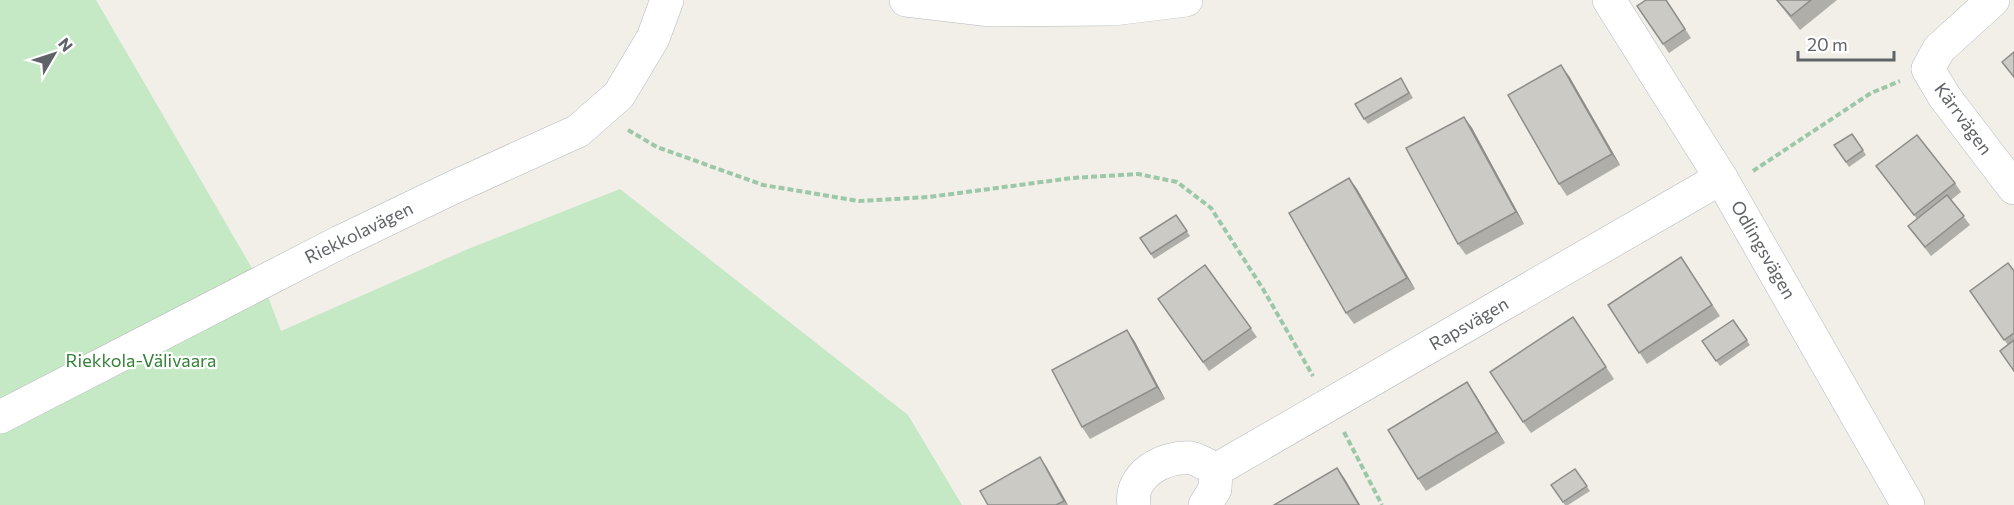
<svg xmlns="http://www.w3.org/2000/svg" width="2014" height="505" font-family="Commissioner,sans-serif">
<style>
.green{fill:#c5e8c5}
.lines{fill:none;stroke-linecap:round;stroke-linejoin:round}
.minor-casing{stroke:#b5b8bc;stroke-width:34}
.tertiary-casing{stroke:#b5b8bc;stroke-width:34}
.path{stroke:#9cc7a9;stroke-width:4;stroke-dasharray:6 3;stroke-linecap:butt}
.minor{stroke:#fff;stroke-width:33}
.tertiary{stroke:#fff;stroke-width:33}
.wall{fill:#afaea9}
.shaded-wall{fill:#8f8d8a}
.building{fill:#cccac5;stroke:#8f8d8a;stroke-width:1.5}
.labels{text-anchor:middle;stroke-width:4.5;stroke-linejoin:round;paint-order:stroke}
.street-label{font-size:18px;fill:#5f6368;stroke:#fff}
.park-label{font-size:18px;fill:#348238;stroke:#fff}
</style>
<rect width="100%" height="100%" fill="#f1efe8"/>
<path class="green" d="M0,0H96L267,294L281,331L468,249L620,189L908,415L962,505H0Z"/>
<g class="lines">
<g class="minor-casing">
<g id="minor">
<path d="M1609,0L1721,178L1908,505"/>
<path d="M1993,0L1939,49L1928,69L1944,96L2014,188"/>
<path d="M0,417L340,242L452,188L578,131L619,95L653,38L667,0"/>
<path d="M1216,470L1721,178"/>
<path d="M1134,505C1129,475 1163,456 1191,458C1198,459 1209,466 1216,470"/>
<path d="M1205,505L1215,489L1216,470"/>
</g>
</g>
<g class="tertiary-casing">
<path id="tertiary" d="M906,0L991,10L1113,9L1186,0"/>
</g>
<g class="path">
<path d="M628,130L657,147L763,185L859,201L929,197L1072,178L1138,174L1177,182L1211,208L1263,289L1313,376"/>
<path d="M1753,171L1871,93L1900,81"/>
<path d="M1344,432L1382,505"/>
</g>
<use href="#minor" class="minor"/>
<use href="#tertiary" class="tertiary"/>
</g>
<g class="wall">
<path d="M1666,0L1691,38L1669,53L1637,6Z"/>
<path d="M1776,0H1837L1800,30Z"/>
<path d="M1569,76L1620,165L1567,196L1559,184Z"/>
<path d="M1401,78L1413,98L1368,124L1364,119Z"/>
<path d="M1464,117L1472,128L1524,224L1466,255L1458,244Z"/>
<path d="M1852,134L1866,155L1849,167L1834,145Z"/>
<path d="M1876,166L1955,183L1961,192L1951,200L1970,225L1931,256L1908,226L1917,219Z"/>
<path d="M1349,178L1357,189L1415,289L1354,324L1346,313Z"/>
<path d="M1176,215L1190,236L1154,259L1140,238Z"/>
<path d="M1681,257L1720,316L1647,364L1608,305Z"/>
<path d="M1205,265L1257,337L1209,371L1158,299Z"/>
<path d="M2014,271V371L2008,345L1970,291Z"/>
<path d="M1733,320L1750,345L1720,366L1702,341Z"/>
<path d="M1581,329L1614,379L1531,433L1523,422Z"/>
<path d="M1127,330L1135,342L1165,399L1090,439L1082,427Z"/>
<path d="M1475,394L1505,443L1426,491L1418,479Z"/>
<path d="M1046,466L1068,505H988Z"/>
<path d="M1575,469L1590,491L1568,505H1565L1551,485Z"/>
</g>
<g class="shaded-wall">
<path d="M1561,65L1569,76L1620,165L1612,154Z"/>
<path d="M1464,117L1472,128L1524,224L1516,212Z"/>
<path d="M1349,178L1357,189L1415,289L1407,278Z"/>
<path d="M1127,330L1135,342L1165,399L1157,387Z"/>
<path d="M1467,382L1475,394L1505,443L1497,432Z"/>
<path d="M1040,457L1046,466L1068,505L1064,501Z"/>
<path d="M1337,468L1345,479L1360,505H1359Z"/>
</g>
<g class="building">
<path d="M1646,0H1666L1685,29L1663,44L1637,6Z"/>
<path d="M1777,0H1811L1791,16Z"/>
<path d="M2014,52V77L2002,62Z"/>
<path d="M1561,65L1612,154L1559,184L1508,95Z"/>
<path d="M1401,78L1409,93L1364,119L1355,104Z"/>
<path d="M1464,117L1516,212L1458,244L1406,148Z"/>
<path d="M1852,134L1863,150L1846,162L1834,145Z"/>
<path d="M1917,135L1955,183L1914,215L1876,166Z"/>
<path d="M1349,178L1407,278L1346,313L1289,213Z"/>
<path d="M1947,195L1964,216L1925,247L1908,226Z"/>
<path d="M1176,215L1187,231L1151,254L1140,238Z"/>
<path d="M1681,257L1712,305L1639,353L1608,305Z"/>
<path d="M2008,263L2014,271V333L2004,340L1970,291Z"/>
<path d="M1205,265L1251,328L1203,362L1158,299Z"/>
<path d="M1573,317L1606,367L1523,422L1490,372Z"/>
<path d="M1733,320L1747,340L1716,361L1702,341Z"/>
<path d="M1127,330L1157,387L1082,427L1052,370Z"/>
<path d="M2014,340V371L2000,351Z"/>
<path d="M1467,382L1497,432L1418,479L1388,430Z"/>
<path d="M1040,457L1064,501L1056,505H988L980,491Z"/>
<path d="M1337,468L1359,505H1274Z"/>
<path d="M1575,469L1587,486L1563,502L1551,485Z"/>
</g>
<g class="labels">
<g class="street-label">
<text transform="translate(1963 119) rotate(54)" y="6">Kärrvägen</text>
<text transform="translate(359 233) rotate(-26)" y="6">Riekkolavägen</text>
<text transform="translate(1763 250) rotate(60)" y="6">Odlingsvägen</text>
<text transform="translate(1469 324) rotate(-30)" y="6">Rapsvägen</text>
</g>
<g class="park-label">
<text x="141" y="367">Riekkola-Välivaara</text>
</g>
</g>
<g transform="translate(54 54) rotate(51)" stroke="#ffffff" stroke-width="4.5" paint-order="stroke">
<path d="M0-4.5L10 22L0 15L-10 22Z" fill="#5f6368"/>
<text y="-9" font-size="16" font-weight="bold" text-anchor="middle" fill="#5f6368">N</text>
</g>
<path d="M1798 51v9h96v-9" fill="none" stroke="#5f6368" stroke-width="3"/>
<text x="1807" y="51" font-size="18" fill="#5f6368" stroke="#ffffff" stroke-width="4.5" paint-order="stroke">20 m</text>
</svg>
